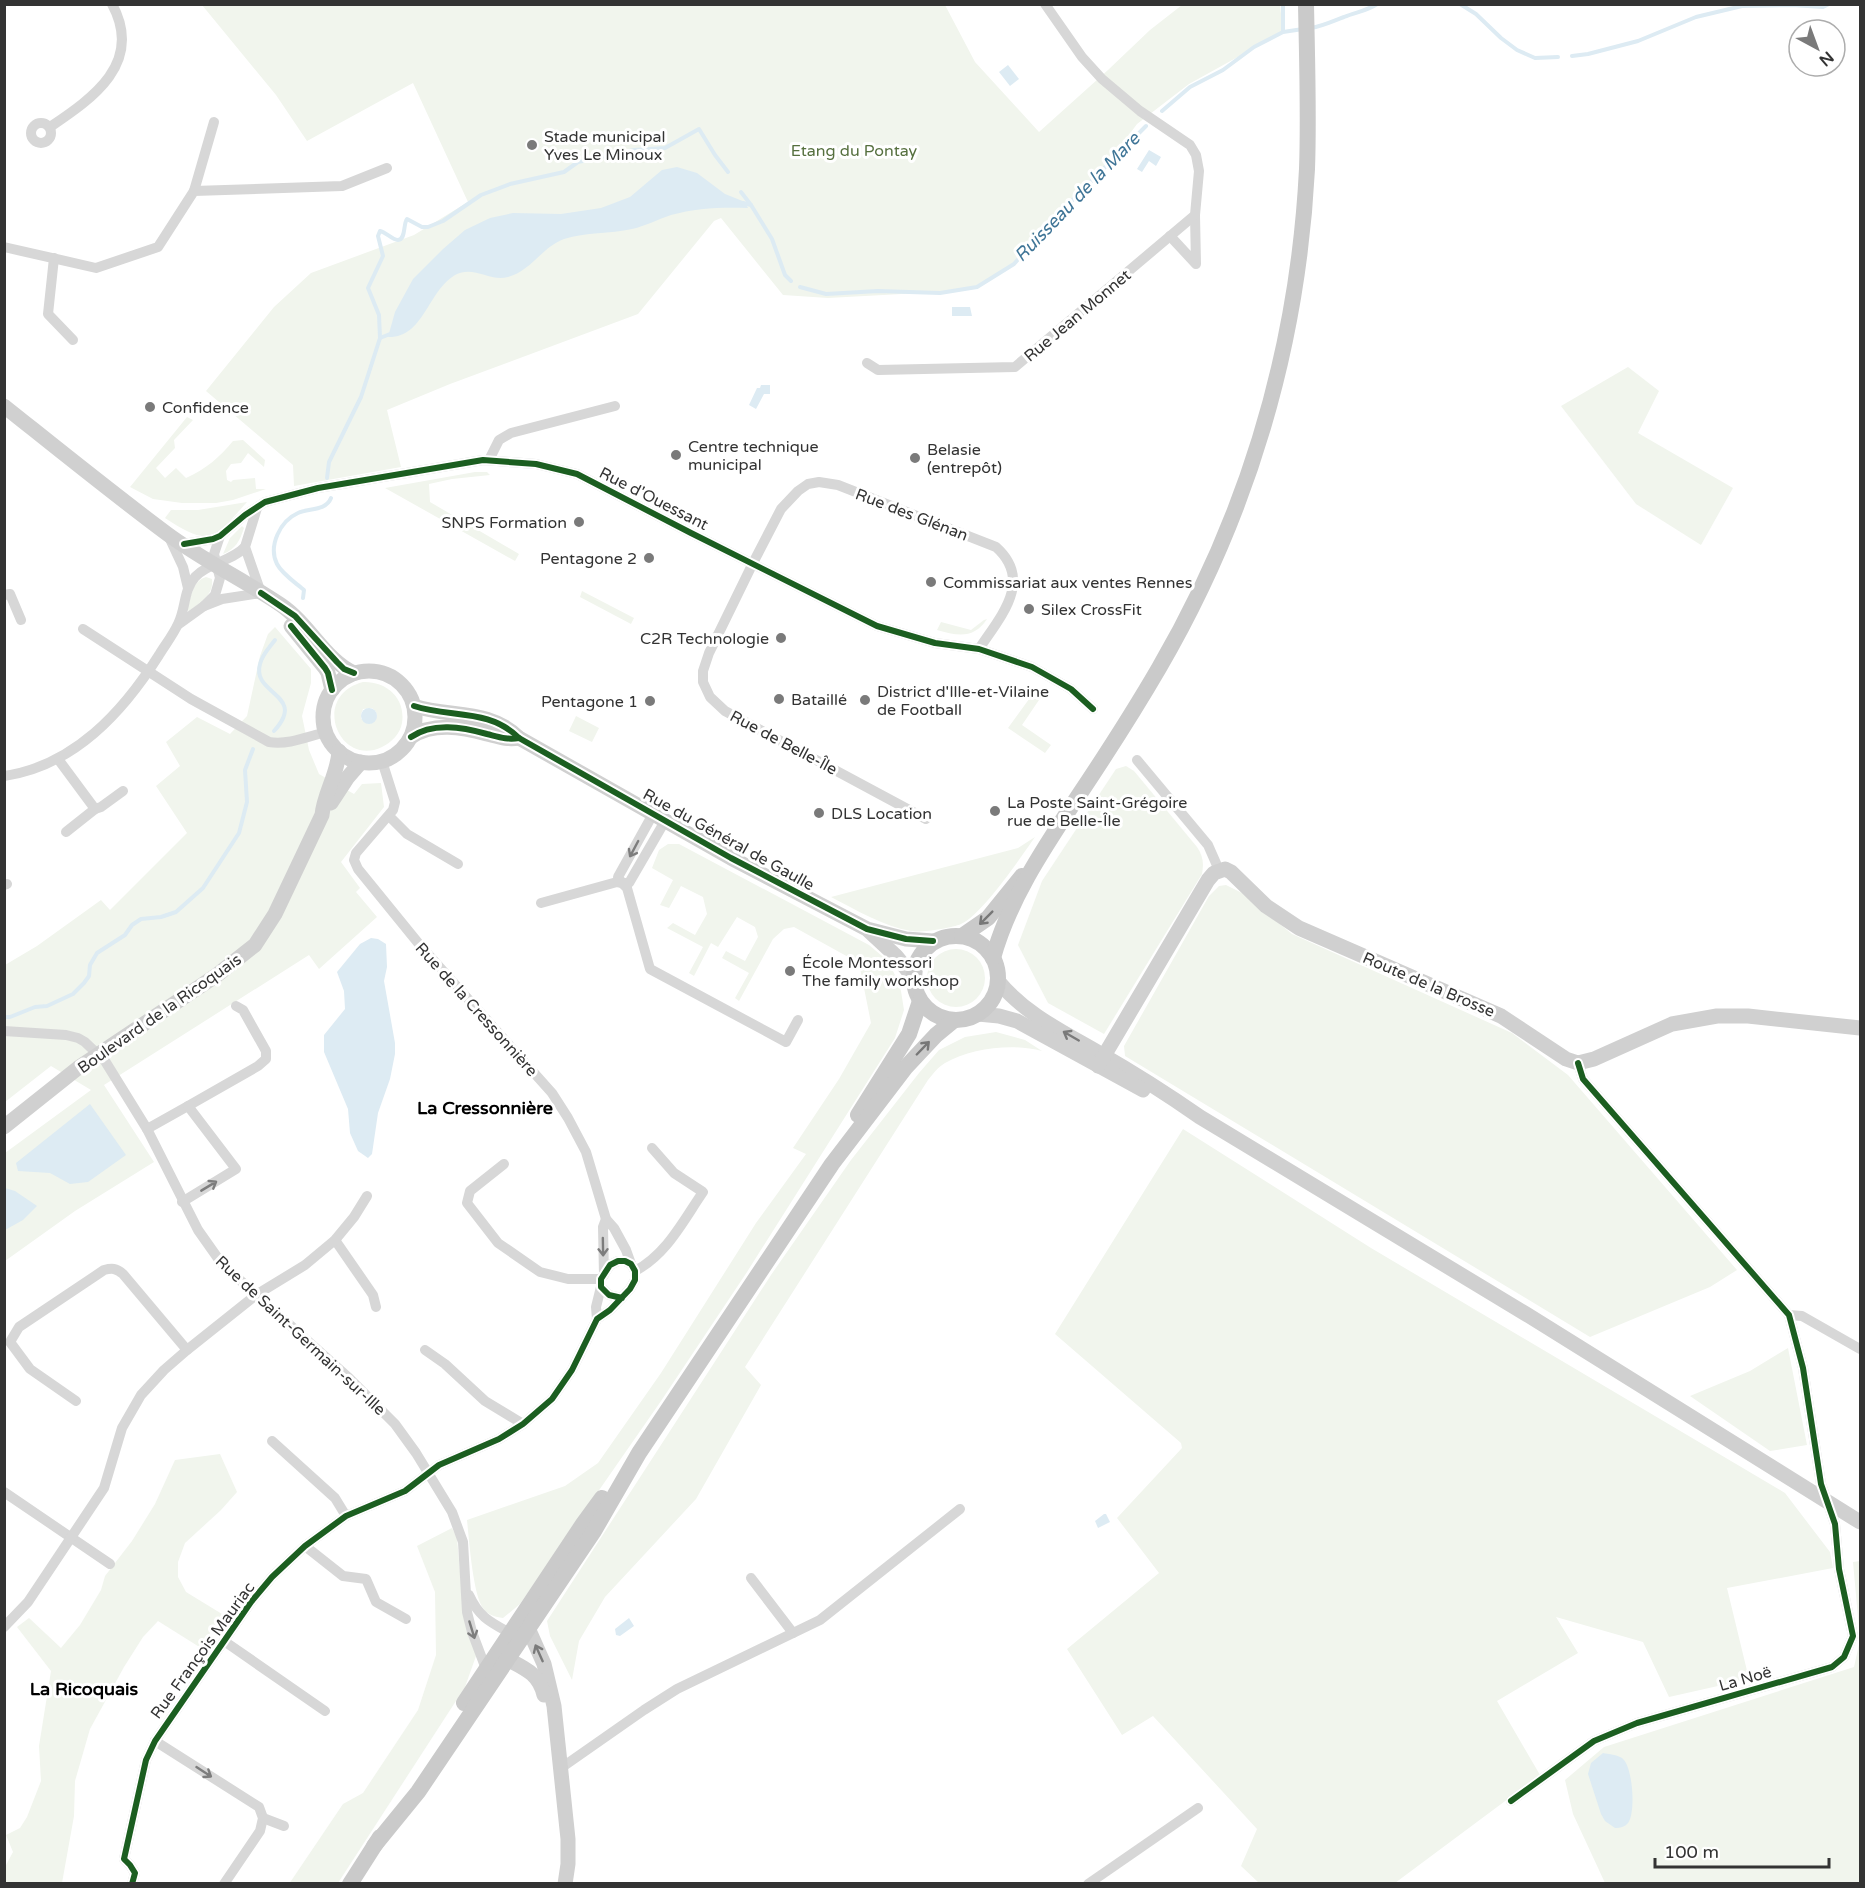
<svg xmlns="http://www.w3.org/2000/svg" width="1865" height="1888" font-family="'Varela Round',sans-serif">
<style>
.green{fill:#f1f5ed;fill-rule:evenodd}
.water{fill:#ddebf3}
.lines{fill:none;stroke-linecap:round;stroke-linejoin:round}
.stream{stroke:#ddebf3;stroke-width:4}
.street{stroke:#d7d7d7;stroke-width:10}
.secondary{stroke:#d0d0d0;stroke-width:15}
.primary{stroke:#cacaca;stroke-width:16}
.cycleway-casing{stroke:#fff;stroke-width:10}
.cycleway{stroke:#1b5e20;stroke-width:6}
.oneway{stroke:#7d7d7d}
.oneway2{stroke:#777}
.oneway3{stroke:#7a7a7a}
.poi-dot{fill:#7a7a7a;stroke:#fff;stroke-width:2}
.labels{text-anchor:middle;stroke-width:6;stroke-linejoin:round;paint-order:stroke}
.poi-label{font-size:16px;fill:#333;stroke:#fff;text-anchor:start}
.park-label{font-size:16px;fill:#56703f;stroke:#fff}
.street-label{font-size:16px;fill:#333;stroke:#fff}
.water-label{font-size:18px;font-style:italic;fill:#3f7597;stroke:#fff}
.neighbourhood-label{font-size:18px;font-weight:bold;fill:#000;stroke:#fff}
</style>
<rect width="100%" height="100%" fill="#fff"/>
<g class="green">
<path d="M202,5H945L975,62L1039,132L1108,70L1150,30L1182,5H1280L1283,32L1189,84L1137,124L1107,165L1048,225L1014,264L977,287L957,291L828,298L783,295L721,218L714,221L638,314L450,384L387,410L401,467L294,486L293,465L206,391L274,307L311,273L414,235L468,202L413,83L307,141L276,95Z"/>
<path d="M1628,367L1659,391L1638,433L1733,488L1701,545L1636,504L1561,406Z"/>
<path d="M187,417L193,420L174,440L175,448L156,468L165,478L176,468L186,478C206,469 220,457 233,441L243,440L265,460L264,467L248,453L241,463L231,464L226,471L227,480L231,482L233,480L255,478L256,489H266L233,500L216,503H182L153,499L130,487Z"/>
<path d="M475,472H487L490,475L452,479L429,484L430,502L519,554L515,561L385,488Z"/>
<path d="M247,502C214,539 210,548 165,518L171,510H198Z"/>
<path d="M242,526L244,528C240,540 236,549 223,554L230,538Z"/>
<path d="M206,577L212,579C214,595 200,603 189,611L187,610C191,598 192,581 206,577Z"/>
<path d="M582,591L634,618L631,624L580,597Z"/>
<path d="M987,619C974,639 958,636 937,630L941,622L971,630L984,620Z"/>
<path d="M275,627L311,669V683L302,716L309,750L319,774L354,794L362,784L381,783L384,807L341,862L360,888L356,892L377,917L319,969L309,955L104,1085L154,1162L75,1211L5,1261V1153L91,1090L51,1066L5,1102V965L37,946L101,900L110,910L187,833L156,786L180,766L166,742L197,717L230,734L247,716L260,656L268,634Z"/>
<path d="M363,682C386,681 406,698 402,723C400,734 392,742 382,747C339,768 310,696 363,682ZM372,708L376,712L377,717L361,719V714L363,709Z"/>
<path d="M1032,695L1039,700L1022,725L1051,745L1045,753L1008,728Z"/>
<path d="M576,716L599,728L592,742L569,731Z"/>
<path d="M1126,766L1134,771L1197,847C1203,856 1204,863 1202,874L1104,1034L1048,1003L1018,945L1042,881L1116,769Z"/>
<path d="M1035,837C1021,857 982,915 961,924C952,928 921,933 911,931C883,926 856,910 831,897L1018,848Z"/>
<path d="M668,844H679L869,945L888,961L896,977L901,991L904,1010L895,1038L747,1272L661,1401L520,1604L503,1618C495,1617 488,1615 483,1608C473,1595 469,1539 467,1520L565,1486L598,1463L661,1373L756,1223L806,1154L793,1148L839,1079L871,1023L859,963L794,927L784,929L773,939L739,1001L735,998L749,973L722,958L726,951L745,961L758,937L755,927L737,917L718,947L711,943L694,976L689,973L703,947L667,928L673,923L695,935L707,914L703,897L681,886L669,908L660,905L673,880L652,868L659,850Z"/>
<path d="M1226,885L1242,893L1292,934L1512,1033L1568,1075L1737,1270L1710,1287L1590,1337L1125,1056L1124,1046L1209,896L1219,886Z"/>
<circle cx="956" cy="978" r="29"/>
<path d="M996,1032L1025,1040L1042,1051C1013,1043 971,1048 945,1063C938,1067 933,1074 928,1080L745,1367L761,1385L696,1499L605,1597L579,1641L572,1680L550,1636L547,1621L771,1275L851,1160L919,1073L939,1050L965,1037Z"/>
<path d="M1183,1129L1371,1248L1785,1493L1830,1552L1833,1568L1727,1588L1749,1679L1669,1697L1643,1642L1556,1617L1578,1653L1497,1701L1540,1775L1395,1883H1259L1241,1866L1257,1829L1153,1716L1122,1735L1067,1649L1159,1573L1117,1518L1182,1448L1181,1443L1055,1334Z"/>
<path d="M1788,1348L1807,1445L1770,1451L1690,1396L1750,1371Z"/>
<path d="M220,1454L237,1492L221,1510L185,1543L178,1562V1577L186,1592L222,1614L201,1648L158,1621L143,1637L124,1667L90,1729L75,1781L74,1816L62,1883L5,1884V1867L13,1852L6,1835L20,1828L27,1817L41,1781L39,1746L51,1671L17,1627L29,1618L61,1648L80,1625L101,1590L105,1576L132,1541L155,1504L175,1460Z"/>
<path d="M452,1528L457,1538L463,1606L476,1656L465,1687L338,1883L289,1884L343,1804L363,1793L418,1710L436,1655L435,1592L417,1546Z"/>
<path d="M1860,1561V1883H1605L1573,1814L1565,1780L1604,1747L1854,1667L1860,1640L1853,1562Z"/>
</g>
<g class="water">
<path d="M1008,65L1019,79L1010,86L999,72Z"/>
<path d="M1149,150L1161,157L1156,166L1149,161L1142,172L1137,169Z"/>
<path d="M677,167L697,173L725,194L745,202L748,208C722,207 696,208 671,215C658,219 646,226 632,229C610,234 586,232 564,239C542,247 531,271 508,277C489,282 474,265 455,275C427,292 424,338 388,337L395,312L413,279L443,249L465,230L490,218L513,213L561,214L601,208L630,197L662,170Z"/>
<path d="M952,307H970L972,316H952Z"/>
<path d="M761,385H770V394H764L756,409L749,405L757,388H760Z"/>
<circle cx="369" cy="716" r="8"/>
<path d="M371,938L378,939L386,944L387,967L384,981L395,1043V1054L390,1079L378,1113L372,1154L368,1158L358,1151L350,1133L348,1109L324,1052V1035L345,1009L344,991L337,972L360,944Z"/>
<path d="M90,1104L126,1155L88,1182L70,1184L50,1173L18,1171L16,1163Z"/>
<path d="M5,1188L15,1191L37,1206L23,1220L5,1230Z"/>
<path d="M1104,1514H1106L1110,1522L1098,1528L1095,1521Z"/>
<path d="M629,1618L634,1626L620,1636L616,1635L615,1629Z"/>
<path d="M1603,1753C1609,1754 1617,1755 1622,1758C1633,1766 1636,1813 1628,1823C1625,1827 1620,1828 1615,1828L1605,1821L1601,1814L1588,1774L1591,1763Z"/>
</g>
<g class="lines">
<g class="stream">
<path d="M1283,4V32"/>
<path d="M1460,4L1476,14L1501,38L1517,50L1535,58L1558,57"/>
<path d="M1311,28C1323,26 1333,21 1344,17C1356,12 1367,11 1377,4"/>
<path d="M1572,56L1588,54L1638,41L1696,17L1742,6L1792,5L1823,7L1829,4"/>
<path d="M1162,111L1190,87L1223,70L1254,47L1283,32L1303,29"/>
<path d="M741,192L751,205"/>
<path d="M743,203L751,205L772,239L785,275L791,281"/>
<path d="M800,287L826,294L878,291L940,293L977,287L1014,264L1048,225L1146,126"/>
<path d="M380,338L379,315L368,288L383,256L378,236L380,231C386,232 392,240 398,240C406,240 403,224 407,219L422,227H428L443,221L481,195L510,184L564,172L578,162L634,150L665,148L699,129L715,155L728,172"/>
<path d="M327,478L329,462L361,397L380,338L390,334"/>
<path d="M303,598L304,590C296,583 282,574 277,564C268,546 280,521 298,513C309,508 326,511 331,498"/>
<path d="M274,731C308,694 251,695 260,664C262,655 269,648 275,640"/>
<path d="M4,1017H10L35,1007L47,1006L73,994L84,983L89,976L90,965L97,953L125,935L132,925L141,919L161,917L176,912L203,888L239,833L247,802L245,770L253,749"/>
</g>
<g class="street">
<circle cx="41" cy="133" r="10"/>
<path d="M50,127C93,98 144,63 112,4"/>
<path d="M194,191L214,122"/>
<path d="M1170,236L1196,264L1195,215"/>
<path d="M4,247L96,268L158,247L194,191L342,186L387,168"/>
<path d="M54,258L48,314L73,340"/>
<path d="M867,363L878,370L1015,367L1195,215L1199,171L1196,155L1190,145L1140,111L1102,79L1082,57L1045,4"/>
<path d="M489,460L499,440L511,433L615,406"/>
<path d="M169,537L183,567L188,588"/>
<path d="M184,544L213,539L220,536L245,515L265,502L318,488L483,460L536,464L577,474L691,533L877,626L935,643L979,649L1032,667L1071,689L1093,709"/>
<path d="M4,595L10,594L21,620"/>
<path d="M204,606L222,599L261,593L245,547L257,508"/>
<path d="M179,624L204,606L215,595L220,578L214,554L220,536"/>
<path d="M83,629L191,699L269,742C289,745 306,737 326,732"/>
<path d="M58,759L95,809L101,807L123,791"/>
<path d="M1137,760L1208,845L1219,870"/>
<path d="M382,761L395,802L393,810L356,853L354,860L358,869L419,944L552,1093L568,1118L586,1152L606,1219L614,1228L626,1250L631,1264"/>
<path d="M4,776C74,766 123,712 159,655C165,645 173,635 178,624C186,609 183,591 195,577C209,562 231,562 245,547"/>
<path d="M653,814L618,877L622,883H629L665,821"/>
<path d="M389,816L407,834L458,864"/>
<path d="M926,819L725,711L710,697L703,682V671L709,653L753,563L781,509L798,491L808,484L819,482L838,485L996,547C1034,581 1000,617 979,649"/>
<path d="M66,832L95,809"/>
<path d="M4,885L7,884"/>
<path d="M541,903L617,882L622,883L627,888L650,969L786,1042L798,1020"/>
<path d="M4,1031L66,1035L78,1038L85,1042L105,1061L147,1129L198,1230L222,1264L349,1378L395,1424L416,1453L452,1512L463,1542L467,1612L472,1632L486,1669"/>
<path d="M147,1129L188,1106"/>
<path d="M504,1164L470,1191L467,1203L498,1243L540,1272L568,1279H601"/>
<path d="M182,1202L236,1169L188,1106L258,1066L266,1059V1051L243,1010L236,1006"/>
<path d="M335,1240L373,1295L376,1307"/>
<path d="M635,1271C667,1254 683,1221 703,1192L674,1173L652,1148"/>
<path d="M604,1275L603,1227L606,1219"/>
<path d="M1789,1315L1802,1316L1860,1349"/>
<path d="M597,1319L596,1307L601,1287"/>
<path d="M425,1350L445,1364L485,1401L523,1424"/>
<path d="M76,1401L30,1369L10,1342L19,1327L104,1270C112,1268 116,1268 123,1274L187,1350"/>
<path d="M272,1441L335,1498L346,1516"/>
<path d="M4,1492L110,1564"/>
<path d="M305,1546L343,1576L366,1579L376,1602L406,1619"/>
<path d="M751,1578L793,1633"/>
<path d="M469,1595C479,1617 490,1622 510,1633L509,1637"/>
<path d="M4,1627L28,1602L104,1488L122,1428L141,1395L164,1370L187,1350L256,1295L305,1265L335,1240L354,1217L367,1196"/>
<path d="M224,1641L325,1711"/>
<path d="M155,1741L259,1807L263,1818L260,1831L224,1884"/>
<path d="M561,1768L644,1710L677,1689L820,1620L960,1509"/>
<path d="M1511,1801L1594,1741L1637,1723L1832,1667L1844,1657L1853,1636L1839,1569L1835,1524L1821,1484L1803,1368L1789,1315L1583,1079L1578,1063"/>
<path d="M263,1818L284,1826"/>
<path d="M132,1884L135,1873L130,1865L124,1859L146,1760L155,1741L251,1602L272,1577L305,1546L346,1516L405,1491L439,1465L499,1439L523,1424L552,1399L572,1370L597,1319L610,1310L630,1289L635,1280V1271L631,1264L625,1261H618L610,1265L601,1279V1287L609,1295L622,1298"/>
<path d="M1088,1884L1198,1808"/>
</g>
<g class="secondary">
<path d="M4,406C58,449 111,492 166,533C202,560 244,580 281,605C309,624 326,661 354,673"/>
<path d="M291,626L325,668L328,673L332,690"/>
<circle cx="369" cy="717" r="46"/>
<path d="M414,706C450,718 489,708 519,738L731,858L867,929L906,939L933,941"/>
<path d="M411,737C433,722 462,727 487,734C499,737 507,740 519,738"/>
<path d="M331,803L348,777L361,762"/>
<path d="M869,931L896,956L913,977"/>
<path d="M998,981C1025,1014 1063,1032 1099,1053C1134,1073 1167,1094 1200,1117L1526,1314L1860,1522"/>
<path d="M978,1014L999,1016L1017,1021L1143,1090"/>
<path d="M1098,1066L1208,880L1214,873L1225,869L1231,872L1266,906L1299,928L1501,1016L1566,1059L1578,1063L1594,1059L1672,1024L1717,1016H1748L1860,1028"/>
<path d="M4,1127L78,1068L217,975L255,945L275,914L322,815C324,793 338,774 339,751"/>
<path d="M528,1628L544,1664L554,1706L568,1839V1864L565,1884"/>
<path d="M511,1648L507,1659C526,1669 539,1674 544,1695"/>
</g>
<g class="primary">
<circle cx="956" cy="978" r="42"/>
<path d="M962,936L988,918L1022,876"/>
<path d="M993,958C1009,899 1046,845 1079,795C1107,753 1134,711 1159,668C1248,515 1298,346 1307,169C1309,115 1307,59 1306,4"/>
<path d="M858,1115L909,1034L920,1001"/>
<path d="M464,1703L583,1524L602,1498"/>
<path d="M374,1846L418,1792L594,1531L639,1453L832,1164L906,1067L936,1035L953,1021"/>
<path d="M350,1884L380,1837"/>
</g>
<g class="cycleway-casing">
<g id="cycleway">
<path d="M184,544L213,539L220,536L245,515L265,502L318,488L483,460L536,464L577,474L691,533L877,626L935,643L979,649L1032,667L1071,689L1093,709"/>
<path d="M261,593L295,616L337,662L344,669L354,673"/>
<path d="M291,626L325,668L328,673L332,690"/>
<path d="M414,706C450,718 489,708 519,738L731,858L867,929L906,939L933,941"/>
<path d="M411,737C433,722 462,727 487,734C499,737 507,740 519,738"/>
<path d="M1511,1801L1594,1741L1637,1723L1832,1667L1844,1657L1853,1636L1839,1569L1835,1524L1821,1484L1803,1368L1789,1315L1583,1079L1578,1063"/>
<path d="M132,1884L135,1873L130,1865L124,1859L146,1760L155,1741L251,1602L272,1577L305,1546L346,1516L405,1491L439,1465L499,1439L523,1424L552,1399L572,1370L597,1319L610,1310L630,1289L635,1280V1271L631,1264L625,1261H618L610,1265L601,1279V1287L609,1295L622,1298"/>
</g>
</g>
<use href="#cycleway" class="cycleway"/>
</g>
<defs><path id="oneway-shaft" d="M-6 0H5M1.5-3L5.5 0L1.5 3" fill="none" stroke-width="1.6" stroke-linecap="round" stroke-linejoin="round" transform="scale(1.5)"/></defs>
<g class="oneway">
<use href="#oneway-shaft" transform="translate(634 849) rotate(118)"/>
<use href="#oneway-shaft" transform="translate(209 1186) rotate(-31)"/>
<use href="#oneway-shaft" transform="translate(603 1247) rotate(89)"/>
<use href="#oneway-shaft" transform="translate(472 1630) rotate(73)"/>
<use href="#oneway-shaft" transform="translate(204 1772) rotate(33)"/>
</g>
<g class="oneway2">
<use href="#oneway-shaft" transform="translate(986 918) rotate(135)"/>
<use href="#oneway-shaft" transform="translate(923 1048) rotate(-46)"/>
</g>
<g class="oneway3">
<use href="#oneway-shaft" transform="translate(1071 1036) rotate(-150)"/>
<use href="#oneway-shaft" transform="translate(539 1653) rotate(-114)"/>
</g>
<g class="poi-dot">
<circle cx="532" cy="145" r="6"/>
<circle cx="150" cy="407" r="6"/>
<circle cx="676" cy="455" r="6"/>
<circle cx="915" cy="458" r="6"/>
<circle cx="579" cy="522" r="6"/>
<circle cx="649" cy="558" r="6"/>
<circle cx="931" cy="582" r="6"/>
<circle cx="1029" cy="609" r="6"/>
<circle cx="781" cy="638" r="6"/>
<circle cx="779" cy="699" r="6"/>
<circle cx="865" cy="700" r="6"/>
<circle cx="650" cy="701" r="6"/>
<circle cx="995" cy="811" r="6"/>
<circle cx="819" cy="813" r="6"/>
<circle cx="790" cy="971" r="6"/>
</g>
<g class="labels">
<g class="poi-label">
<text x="544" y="142">Stade municipal<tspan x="544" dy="18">Yves Le Minoux</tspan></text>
<text x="162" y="413">Confidence</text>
<text x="688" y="452">Centre technique<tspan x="688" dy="18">municipal</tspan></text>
<text x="927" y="455">Belasie<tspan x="927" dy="18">(entrepôt)</tspan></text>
<text x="567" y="528" text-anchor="end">SNPS Formation</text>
<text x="637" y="564" text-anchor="end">Pentagone 2</text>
<text x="943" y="588">Commissariat aux ventes Rennes</text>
<text x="1041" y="615">Silex CrossFit</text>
<text x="769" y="644" text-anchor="end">C2R Technologie</text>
<text x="877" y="697">District d'Ille-et-Vilaine<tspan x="877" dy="18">de Football</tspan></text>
<text x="791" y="705">Bataillé</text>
<text x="638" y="707" text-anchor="end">Pentagone 1</text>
<text x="1007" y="808">La Poste Saint-Grégoire<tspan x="1007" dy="18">rue de Belle-Île</tspan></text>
<text x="831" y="819">DLS Location</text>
<text x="802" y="968">École Montessori<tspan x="802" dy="18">The family workshop</tspan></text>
</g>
<g class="park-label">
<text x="854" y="156">Etang du Pontay</text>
</g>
<g class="street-label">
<text transform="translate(1077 315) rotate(-40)" y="6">Rue Jean Monnet</text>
<text transform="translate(654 498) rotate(27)" y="6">Rue d'Ouessant</text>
<text transform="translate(912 514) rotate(21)" y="6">Rue des Glénan</text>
<text transform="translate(784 742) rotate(28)" y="6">Rue de Belle-Île</text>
<text transform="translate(729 839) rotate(29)" y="6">Rue du Général de Gaulle</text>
<text transform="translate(1429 984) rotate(23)" y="6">Route de la Brosse</text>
<text transform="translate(477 1009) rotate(48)" y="6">Rue de la Cressonnière</text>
<text transform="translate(159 1013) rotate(-35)" y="6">Boulevard de la Ricoquais</text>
<text transform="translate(301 1335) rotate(43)" y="6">Rue de Saint-Germain-sur-Ille</text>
<text transform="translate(202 1650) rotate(-54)" y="6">Rue François Mauriac</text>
<text transform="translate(1745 1678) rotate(-16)" y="6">La Noë</text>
</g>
<g class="water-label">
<text transform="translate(1077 197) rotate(-46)" y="6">Ruisseau de la Mare</text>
</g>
<g class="neighbourhood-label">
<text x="485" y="1114">La Cressonnière</text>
<text x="84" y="1695">La Ricoquais</text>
</g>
</g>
<rect width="1865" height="1888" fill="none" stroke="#333333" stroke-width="12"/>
<g transform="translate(1817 48) rotate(139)"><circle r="28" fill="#ffffff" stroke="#adadad" stroke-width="1.5"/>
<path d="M0-4.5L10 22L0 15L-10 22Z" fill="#7a7a7a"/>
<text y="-9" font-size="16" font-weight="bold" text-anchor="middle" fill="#333333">N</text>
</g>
<path d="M1655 1858v9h174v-9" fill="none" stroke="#333333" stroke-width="3"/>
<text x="1664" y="1858" font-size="18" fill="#333333" stroke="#ffffff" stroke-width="4.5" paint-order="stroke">100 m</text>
</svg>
